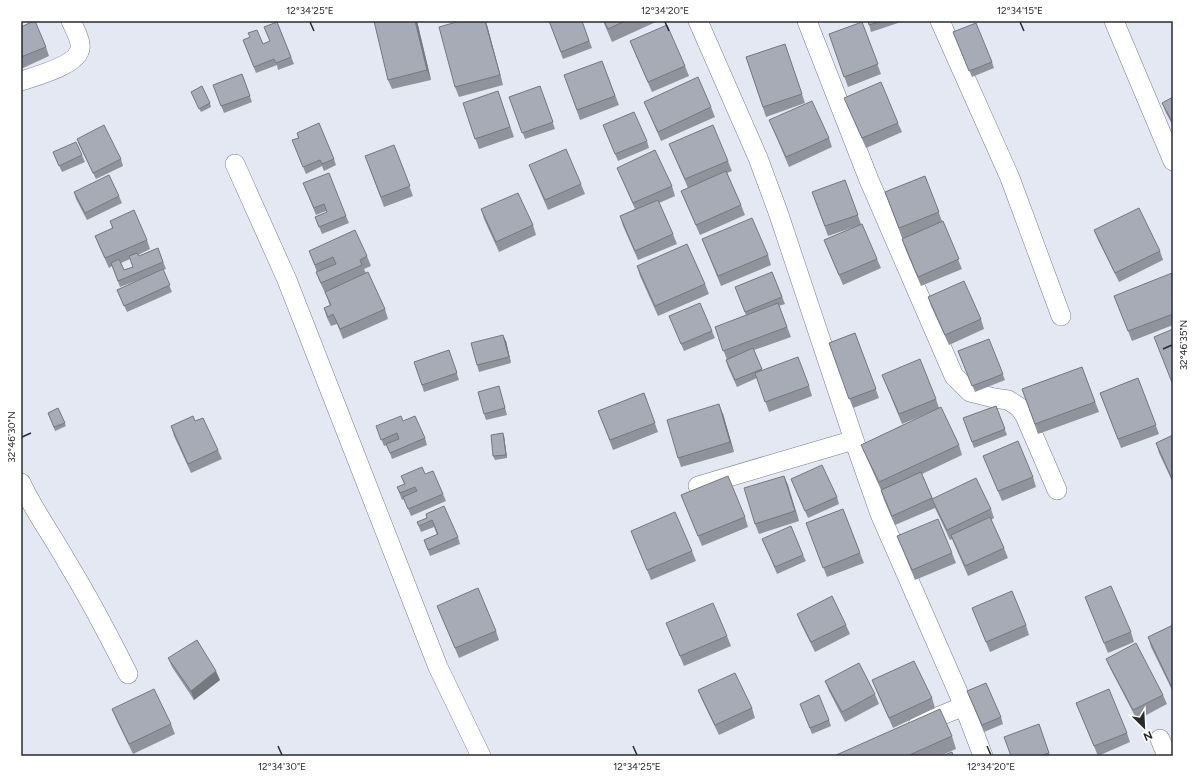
<svg xmlns="http://www.w3.org/2000/svg" width="1194" height="777" font-family="Figtree,sans-serif">
<style>
.lines{fill:none;stroke-linecap:round;stroke-linejoin:round}
.minor-casing{stroke:#7a7e87;stroke-width:20}
.minor{stroke:#fff;stroke-width:19}
.wall{fill:#90939c;fill-rule:evenodd}
.shaded-wall{fill:#75787f}
.building{fill:#a7abb5;stroke:#75787f}
.ticks{fill:none;stroke:#282a2e;stroke-width:1.5}
.neatline{fill:none;stroke:#282a2e;stroke-width:1.5}
.ticks-label{font-size:10px;text-anchor:middle;fill:#282a2e}
</style>
<rect width="100%" height="100%" fill="#e3e8f3"/>
<g class="lines">
<g class="minor-casing">
<g id="minor">
<path d="M698,21L758,158L778,212L854,440L880,514L964,706L983,756"/>
<path d="M807,21L869,180L954,376L970,392L994,398L1008,400L1019,407L1025,416L1057,490"/>
<path d="M940,21L1010,178L1061,316"/>
<path d="M1114,21L1173,161"/>
<path d="M21,81C36,76 84,64 80,44C79,36 74,28 71,21"/>
<path d="M235,164L287,280L438,667L481,756"/>
<path d="M21,483C34,511 52,535 67,562C89,598 109,636 128,674"/>
<path d="M698,486L854,440"/>
<path d="M918,725L964,706"/>
<path d="M1160,739L1167,756"/>
</g>
</g>
<use href="#minor" class="minor"/>
</g>
<g class="wall">
<path d="M374,21H417L431,80L392,89L388,80Z"/>
<path d="M549,21H582L592,48L563,59Z"/>
<path d="M603,21H658L612,42Z"/>
<path d="M868,21H901V22L871,32Z"/>
<path d="M277,22L294,64L278,70L277,65L256,73L243,40L263,44L270,41Z"/>
<path d="M862,22L881,74L848,87L829,34Z"/>
<path d="M487,25L503,85L459,97L455,87Z"/>
<path d="M21,27L46,47L49,56L21,69Z"/>
<path d="M956,39L992,62L994,68L972,77Z"/>
<path d="M630,41L685,66L689,76L652,92L634,51Z"/>
<path d="M785,44L805,103L766,117L746,57Z"/>
<path d="M602,61L619,105L580,120L564,75Z"/>
<path d="M242,74L252,102L224,113L213,85Z"/>
<path d="M540,86L555,129L525,139L509,97Z"/>
<path d="M498,91L514,137L479,149L463,103Z"/>
<path d="M191,92L210,103L211,107L201,112Z"/>
<path d="M1173,97V126L1166,113L1162,103Z"/>
<path d="M844,98L898,123L902,132L866,148Z"/>
<path d="M644,102L711,107L715,117L661,141L648,111Z"/>
<path d="M769,120L829,138L832,147L789,167L773,129Z"/>
<path d="M603,125L647,141L649,148L618,161Z"/>
<path d="M297,133L334,159L336,165L324,171L322,166L306,174L292,140L298,138Z"/>
<path d="M77,139L121,159L123,166L96,179L79,145Z"/>
<path d="M669,144L728,161L732,171L727,173L741,205L745,215L700,235L685,201L681,191L688,188Z"/>
<path d="M394,145L413,196L384,207L365,156Z"/>
<path d="M53,152L82,155L85,162L62,172Z"/>
<path d="M529,165L581,184L585,194L548,210L533,175Z"/>
<path d="M617,168L672,186L675,196L659,203L673,234L677,244L638,260L623,226L620,216L635,209L621,177Z"/>
<path d="M925,176L942,221L962,269L921,286L905,248L902,239V238L885,192Z"/>
<path d="M845,180L861,224L877,259L881,268L843,285L828,250L824,240L860,225L828,236L812,192Z"/>
<path d="M303,183L346,216L349,223L322,234L315,217L327,212L326,211L316,215Z"/>
<path d="M74,192L119,196L122,203L87,220L76,199Z"/>
<path d="M481,209L533,225L536,235L499,252L484,219Z"/>
<path d="M110,221L147,240L150,249L138,255L139,256L158,248L166,269L163,270L172,292L127,312L117,290L154,274L120,287L112,266L109,268L99,246L95,236L112,228ZM130,259L133,267L124,270L121,263Z"/>
<path d="M1094,230L1160,251L1163,260L1119,282L1098,240Z"/>
<path d="M702,239L768,255L771,265L721,286Z"/>
<path d="M309,251L367,256L371,266L364,269L366,273L385,309L388,319L343,339L337,324L331,326L327,318L324,308L330,306L325,292V293L320,282L316,272H317Z"/>
<path d="M637,266L705,284L709,294L658,316L640,276Z"/>
<path d="M772,272L785,304L779,306L791,337L754,350L762,370L809,386L812,396L769,412L757,378L737,387L728,367L726,360H727L715,327L746,315L735,287Z"/>
<path d="M1173,275V325L1132,341L1114,296Z"/>
<path d="M928,297L981,319L984,329L949,345L931,306Z"/>
<path d="M669,316L712,331L715,338L684,351Z"/>
<path d="M855,333L879,398L853,408L829,343Z"/>
<path d="M989,339L1005,380L975,392L958,351Z"/>
<path d="M506,341L511,363L479,372L477,365Z"/>
<path d="M449,350L459,380L424,392L414,362Z"/>
<path d="M1082,367L1099,412L1038,434L1022,389Z"/>
<path d="M882,375L936,399L939,408L959,445L962,455L922,474L933,499L991,509L994,518L991,520L1004,548L1008,558L968,576L952,539L950,540L935,508L895,525L884,500L881,490L861,445L931,412L902,424Z"/>
<path d="M1138,378L1159,434L1121,448L1100,393Z"/>
<path d="M499,386L501,393L507,415L486,420L484,414Z"/>
<path d="M644,393L658,432L613,450L598,411Z"/>
<path d="M996,406L1007,435L974,448L963,418Z"/>
<path d="M58,408L66,426L55,431L48,413Z"/>
<path d="M723,414L734,452L681,467L678,458Z"/>
<path d="M195,421L218,450L222,459L191,473L174,436L171,426Z"/>
<path d="M403,421L425,438L427,445L392,459L387,445L384,446L376,426Z"/>
<path d="M1173,435V483L1159,453L1156,443Z"/>
<path d="M504,436L507,458L495,460L493,456Z"/>
<path d="M983,456L1033,477L1036,487L1002,501Z"/>
<path d="M425,474L443,494L446,501L411,516L404,499L402,500L397,487L404,484L401,476Z"/>
<path d="M784,476L799,521L759,534L755,524Z"/>
<path d="M791,479L837,497L839,504L808,518Z"/>
<path d="M681,495L745,517L748,527L702,546Z"/>
<path d="M843,509L864,563L827,577L806,523Z"/>
<path d="M426,514L458,537L460,544L430,556L424,540L437,535L434,527L421,532L417,522L427,518Z"/>
<path d="M631,531L692,551L696,561L651,580Z"/>
<path d="M897,536L952,553L956,563L915,580Z"/>
<path d="M762,539L803,555L806,561L777,574Z"/>
<path d="M1085,597L1131,632L1134,642L1108,653Z"/>
<path d="M437,606L496,631L499,640L459,658Z"/>
<path d="M972,608L1026,625L1029,635L990,652Z"/>
<path d="M797,614L846,625L850,634L815,652L801,624Z"/>
<path d="M666,623L727,636L731,646L684,666Z"/>
<path d="M1173,625V692L1151,647L1148,637Z"/>
<path d="M168,658L220,680L194,700L172,667Z"/>
<path d="M1106,659L1163,695L1167,704L1137,720L1110,668Z"/>
<path d="M872,680L932,698L935,708L893,728L876,690Z"/>
<path d="M825,681L875,694L879,704L845,722L829,691Z"/>
<path d="M698,690L752,708L755,718L719,735L702,700Z"/>
<path d="M967,691L1001,717L1003,724L984,732Z"/>
<path d="M1076,703L1127,733L1130,742L1098,756Z"/>
<path d="M800,704L829,720L831,726L812,734Z"/>
<path d="M112,709L171,724L175,734L133,754L116,719Z"/>
<path d="M1039,724L1050,756H1011Z"/>
<path d="M952,736L956,749L940,756H834Z"/>
</g>
<g class="shaded-wall">
<path d="M415,21H417L431,80L427,70Z"/>
<path d="M485,21H486L487,25L503,85L500,75Z"/>
<path d="M503,335L506,341L511,363L509,357Z"/>
<path d="M719,404L723,414L734,452L730,442Z"/>
<path d="M503,433L504,436L507,458L506,455Z"/>
<path d="M784,476L788,485L799,521L795,511Z"/>
<path d="M216,671L220,680L194,700L191,691Z"/>
</g>
<g class="building">
<path d="M34,21H35L46,47L21,57V27Z"/>
<path d="M374,21H415L427,70L388,80Z"/>
<path d="M460,21H485L500,75L455,87L439,27Z"/>
<path d="M549,21H582L589,41L561,52Z"/>
<path d="M604,21H625L608,29Z"/>
<path d="M868,21H882L869,25Z"/>
<path d="M277,22L291,57L276,63L274,59L254,67L243,40L250,37L248,33L257,30L263,44L270,41L264,27Z"/>
<path d="M862,22L878,64L844,77L829,34Z"/>
<path d="M976,23L992,62L969,71L953,32Z"/>
<path d="M667,25L685,66L648,82L630,41Z"/>
<path d="M785,44L802,94L763,107L746,57Z"/>
<path d="M602,61L615,96L577,110L564,75Z"/>
<path d="M242,74L250,96L221,106L213,85Z"/>
<path d="M698,77L711,107L658,132L644,102Z"/>
<path d="M881,82L898,123L862,138L844,98Z"/>
<path d="M202,86L210,103L199,109L191,92Z"/>
<path d="M540,86L553,122L522,133L509,97Z"/>
<path d="M498,91L510,127L475,139L463,103Z"/>
<path d="M1173,97V123L1162,103Z"/>
<path d="M812,101L829,138L786,157L769,120Z"/>
<path d="M634,112L647,141L615,154L603,125Z"/>
<path d="M319,123L334,159L322,164L320,160L303,167L292,140L299,138L297,133Z"/>
<path d="M104,125L121,159L93,173L77,139Z"/>
<path d="M713,125L728,161L685,179L669,144Z"/>
<path d="M76,142L82,155L59,166L53,152Z"/>
<path d="M394,145L410,186L381,197L365,156Z"/>
<path d="M566,149L581,184L545,200L529,165Z"/>
<path d="M655,150L672,186L633,203L617,168Z"/>
<path d="M726,171L741,205L696,225L681,191Z"/>
<path d="M329,173L346,216L319,227L315,217L327,212L324,204L314,208L303,183Z"/>
<path d="M109,175L119,196L85,213L74,192Z"/>
<path d="M925,176L939,212L899,228L885,192Z"/>
<path d="M845,180L858,215L825,226L812,192Z"/>
<path d="M518,193L533,225L496,242L481,209Z"/>
<path d="M658,200L673,234L635,251L620,216Z"/>
<path d="M1139,208L1160,251L1115,273L1094,230Z"/>
<path d="M134,210L147,240L105,258L95,236L113,228L110,221Z"/>
<path d="M752,218L768,255L718,276L702,239Z"/>
<path d="M943,221L959,259L918,277L902,239Z"/>
<path d="M862,224L877,259L839,275L824,240Z"/>
<path d="M355,230L367,256L360,260L362,265L321,283L316,272L336,264L333,257L315,265L309,251Z"/>
<path d="M687,244L705,284L655,306L637,266Z"/>
<path d="M158,248L163,262L118,281L111,263L119,259L124,270L133,267L129,256L137,253L139,256Z"/>
<path d="M163,269L170,285L124,306L117,290Z"/>
<path d="M368,272L385,309L340,329L333,314L328,317L324,308L331,305L325,292Z"/>
<path d="M772,272L782,297L745,312L735,287Z"/>
<path d="M1172,273L1173,314L1128,331L1114,296Z"/>
<path d="M964,281L981,319L945,335L928,297Z"/>
<path d="M700,303L712,331L681,344L669,316Z"/>
<path d="M778,303L787,327L723,351L715,327Z"/>
<path d="M1173,329V385L1154,337Z"/>
<path d="M855,333L876,389L849,399L829,343Z"/>
<path d="M503,335L509,357L477,365L471,343Z"/>
<path d="M989,339L1003,374L972,386L958,351Z"/>
<path d="M753,348L762,369L735,380L726,360Z"/>
<path d="M449,350L457,373L422,385L414,362Z"/>
<path d="M798,357L809,386L765,402L755,373Z"/>
<path d="M920,359L936,399L899,414L882,375Z"/>
<path d="M1082,367L1095,402L1035,424L1022,389Z"/>
<path d="M1138,378L1156,425L1118,439L1100,393Z"/>
<path d="M499,386L505,408L484,414L478,392Z"/>
<path d="M644,393L655,423L610,440L598,411Z"/>
<path d="M719,404L730,442L678,458L667,420Z"/>
<path d="M996,406L1005,429L972,442L963,418Z"/>
<path d="M941,407L959,445L879,482L861,445Z"/>
<path d="M58,408L65,423L54,427L48,413Z"/>
<path d="M193,416L195,421L203,418L218,450L188,464L171,426Z"/>
<path d="M401,416L403,421L415,416L425,438L390,453L386,444L399,439L397,433L381,440L376,426Z"/>
<path d="M503,433L506,455L493,456L491,435Z"/>
<path d="M1173,435V481L1156,443Z"/>
<path d="M1018,441L1033,477L998,491L983,456Z"/>
<path d="M822,465L837,497L805,511L791,479Z"/>
<path d="M422,467L425,474L433,471L443,494L408,509L403,497L417,491L415,487L400,493L397,487L405,484L401,476Z"/>
<path d="M921,472L932,498L892,516L881,490Z"/>
<path d="M728,476L745,517L698,536L681,495Z"/>
<path d="M784,476L795,511L755,524L744,488Z"/>
<path d="M976,478L991,509L947,530L932,499Z"/>
<path d="M444,506L458,537L428,550L424,540L438,534L432,520L419,526L417,522L427,518L426,514Z"/>
<path d="M843,509L860,553L823,568L806,523Z"/>
<path d="M675,512L692,551L647,570L631,531Z"/>
<path d="M990,517L1004,548L965,566L951,535Z"/>
<path d="M938,519L952,553L912,570L897,536Z"/>
<path d="M791,526L803,555L775,567L762,539Z"/>
<path d="M1111,586L1131,632L1104,643L1085,597Z"/>
<path d="M478,588L496,631L455,648L437,606Z"/>
<path d="M1012,591L1026,625L986,642L972,608Z"/>
<path d="M832,596L846,625L811,642L797,614Z"/>
<path d="M713,603L727,636L680,656L666,623Z"/>
<path d="M1173,625V690L1148,637Z"/>
<path d="M197,640L216,671L191,691L168,658Z"/>
<path d="M1136,643L1163,695L1133,710L1106,659Z"/>
<path d="M914,661L932,698L889,718L872,680Z"/>
<path d="M859,663L875,694L842,712L825,681Z"/>
<path d="M735,673L752,708L715,725L698,690Z"/>
<path d="M986,683L1001,717L982,725L967,691Z"/>
<path d="M154,689L171,724L129,744L112,709Z"/>
<path d="M1109,689L1127,733L1094,746L1076,703Z"/>
<path d="M819,695L829,720L810,728L800,704Z"/>
<path d="M940,709L952,736L907,756H834Z"/>
<path d="M1039,724L1049,753L1040,756H1011L1004,737Z"/>
<path d="M952,752L953,756H942Z"/>
</g>
<path class="ticks" d="M310,22L314,31M665,22L669,31M1020,22L1024,31M1163,349L1172,345M22,437L31,433M278,746L282,755M633,746L637,755M987,746L991,755"/>
<rect width="1194" height="777" fill="none" stroke="#ffffff" stroke-width="44"/>
<g transform="translate(1144 727) rotate(156)" stroke="#ffffff" stroke-width="3" paint-order="stroke">
<path d="M0-3L7 15L0 10L-7 15Z" fill="#282a2e"/>
<text y="-6" font-size="11" font-weight="bold" text-anchor="middle" fill="#282a2e">N</text>
</g>
<rect x="22" y="22" width="1150" height="733" class="neatline"/>
<g class="ticks-label">
<text x="310" y="14">12°34'25"E</text>
<text x="665" y="14">12°34'20"E</text>
<text x="1020" y="14">12°34'15"E</text>
<text transform="translate(1183 345) rotate(-90)" y="4">32°46'35"N</text>
<text transform="translate(11 437) rotate(-90)" y="4">32°46'30"N</text>
<text x="282" y="770">12°34'30"E</text>
<text x="637" y="770">12°34'25"E</text>
<text x="991" y="770">12°34'20"E</text>
</g>
</svg>
